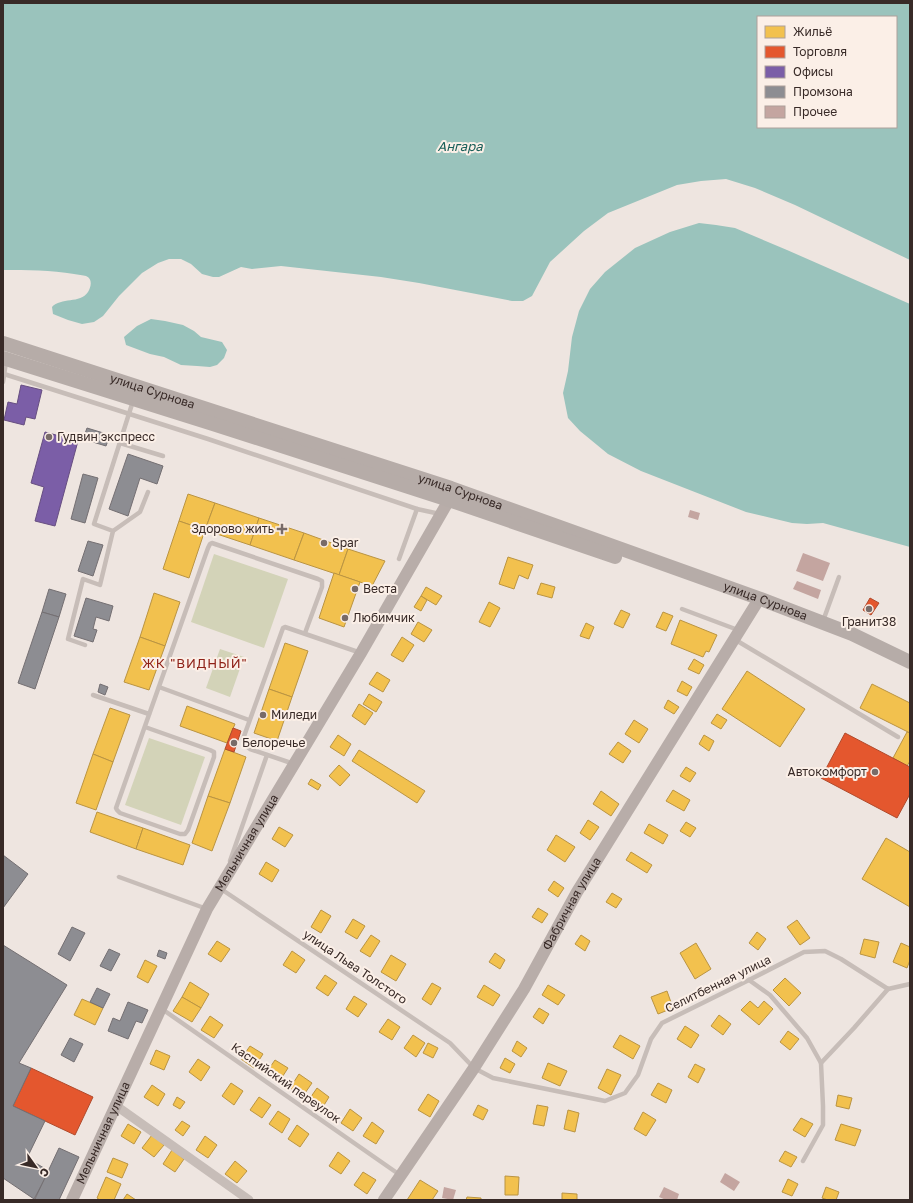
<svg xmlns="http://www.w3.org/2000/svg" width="913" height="1203" font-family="'Golos Text',sans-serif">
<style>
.green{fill:#d3d3b8}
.water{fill:#9ac3bc;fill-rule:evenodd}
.homes{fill:#f2c14e;stroke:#ba9442}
.shops{fill:#e4572e;stroke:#b04a2c}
.offices{fill:#7b5ea7;stroke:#674e81}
.industry{fill:#8d8d92;stroke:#746f72}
.building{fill:#c4a5a0}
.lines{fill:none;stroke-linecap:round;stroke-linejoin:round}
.lane{stroke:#c7bdb8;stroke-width:4.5}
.street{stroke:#c7bdb8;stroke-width:9}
.secondary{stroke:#b8ada9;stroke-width:12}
.primary{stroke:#b6aca8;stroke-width:14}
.poi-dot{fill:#786b68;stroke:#fbefe7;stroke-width:1.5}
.labels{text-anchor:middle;stroke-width:4;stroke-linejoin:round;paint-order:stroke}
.street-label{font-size:12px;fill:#382a27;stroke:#fbefe7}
.poi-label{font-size:12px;fill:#382a27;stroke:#fbefe7;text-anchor:start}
.water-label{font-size:13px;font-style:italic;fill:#185e58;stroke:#fbefe7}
.neighbourhood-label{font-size:13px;letter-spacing:1px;fill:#8f2218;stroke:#fbefe7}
</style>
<rect width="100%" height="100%" fill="#eee5e0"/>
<g class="green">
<path d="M214,554L288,579L264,648L191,622Z"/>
<path d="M220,649L244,657L230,697L206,688Z"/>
<path d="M149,738L205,757L181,825L125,805Z"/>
</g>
<g class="water">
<path d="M3,3H910V260L795,205L755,188L726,179L701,181L677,185L608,213L584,231L550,262L532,296L523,301H512L419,283L381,277L281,266L252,269L241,267L219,277H213L202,274L191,264L181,259H169L158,263L142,273L119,296L103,316L94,322L82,324L68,320L53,314L52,307C61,297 80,304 88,292C91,287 93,279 86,276C83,275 78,275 74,274C51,270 27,270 3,270ZM758,17H896V127H758Z"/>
<path d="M699,223L716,225L735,228L787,250L910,304V547L823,523L807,524L792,523L746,512L641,471L608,454L580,431L568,418L563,393L568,371L572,337L579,311L590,289L605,272L635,248L670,232Z"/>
<path d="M151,319L165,321L183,325L194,331L201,337L222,342L227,350L224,358L217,365L210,367L197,366L181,365L164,357L150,354L126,345L124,337L137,326Z"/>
</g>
<g class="homes">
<path d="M188,494L215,503L205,530L179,521Z"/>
<path d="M215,503L259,518L250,545L205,530Z"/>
<path d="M259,518L304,533L294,560L250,545Z"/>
<path d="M179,521L205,530L189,578L163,569Z"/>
<path d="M304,533L348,549L339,575L294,560Z"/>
<path d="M348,549L385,561L372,586L339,575Z"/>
<path d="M508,557L533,565L528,579L519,575L514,589L499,584Z"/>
<path d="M334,573L360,582L344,627L319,618Z"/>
<path d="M541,583L555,587L552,598L537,594Z"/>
<path d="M426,587L442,596L436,605L421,596Z"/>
<path d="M154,593L180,602L165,646L140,637Z"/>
<path d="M421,596L427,600L421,611L414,607Z"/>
<path d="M489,602L500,608L490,627L479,622Z"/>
<path d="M621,610L630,614L623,628L614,624Z"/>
<path d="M663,612L673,616L666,631L656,627Z"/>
<path d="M680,620L717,635L709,652L706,651L703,657L671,644Z"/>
<path d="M418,622L432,630L424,642L411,634Z"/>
<path d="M586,623L594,627L589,639L580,636Z"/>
<path d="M140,637L165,646L149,690L124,682Z"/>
<path d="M402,637L414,645L403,662L391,655Z"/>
<path d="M285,643L308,651L292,697L269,689Z"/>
<path d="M694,659L704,665L699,674L688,669Z"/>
<path d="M747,671L805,709L780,747L722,709Z"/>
<path d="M377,672L390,680L383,692L369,684Z"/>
<path d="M682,681L692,687L687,696L677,691Z"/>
<path d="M872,684L910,703V733L860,708Z"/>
<path d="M269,689L292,697L277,741L254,733Z"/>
<path d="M369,694L382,702L376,712L363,704Z"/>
<path d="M668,700L679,707L674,714L664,708Z"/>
<path d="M359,704L373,713L365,725L352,716Z"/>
<path d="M187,706L235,724L227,743L180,726Z"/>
<path d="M110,708L130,715L113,762L93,754Z"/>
<path d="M717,714L727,720L721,729L711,723Z"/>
<path d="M634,720L648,729L639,743L625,734Z"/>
<path d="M907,732L910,733V761L907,766L893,758Z"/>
<path d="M338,735L351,744L344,756L330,747Z"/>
<path d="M704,735L714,741L709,751L699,744Z"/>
<path d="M618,742L631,751L623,763L609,754Z"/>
<path d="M225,749L246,757L230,803L208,796Z"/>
<path d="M359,750L425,791L417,803L352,761Z"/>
<path d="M93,754L113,762L96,810L76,803Z"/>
<path d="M339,765L350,775L340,786L329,776Z"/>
<path d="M686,767L696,773L690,782L680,776Z"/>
<path d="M311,779L321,785L318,790L308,784Z"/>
<path d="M673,790L690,800L684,811L666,801Z"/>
<path d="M601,791L619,804L611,816L593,804Z"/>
<path d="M208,796L230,803L212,851L192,843Z"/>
<path d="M97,812L143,828L136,849L90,832Z"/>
<path d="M588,820L599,827L590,840L580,833Z"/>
<path d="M686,822L696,828L690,837L680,831Z"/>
<path d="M649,824L668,835L663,844L644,833Z"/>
<path d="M279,827L293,835L285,847L272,839Z"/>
<path d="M143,828L190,845L183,865L136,849Z"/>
<path d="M556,835L575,847L565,862L547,850Z"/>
<path d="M886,838L910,852V907L862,879Z"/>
<path d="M631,852L652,865L647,873L626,860Z"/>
<path d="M266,862L279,870L272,882L259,874Z"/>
<path d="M554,881L564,888L558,897L548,890Z"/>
<path d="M612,893L622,899L616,908L606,902Z"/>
<path d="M538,908L548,914L542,923L532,917Z"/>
<path d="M321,910L331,916L321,933L311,927Z"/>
<path d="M353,919L365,926L357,939L345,932Z"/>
<path d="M797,920L810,938L800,945L787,927Z"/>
<path d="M757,932L766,939L758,950L749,943Z"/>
<path d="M371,935L380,941L370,957L360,951Z"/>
<path d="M581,935L590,941L585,951L575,944Z"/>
<path d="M864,939L879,942L875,958L860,954Z"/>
<path d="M217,941L230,949L221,962L208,954Z"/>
<path d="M696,943L711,969L695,979L680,953Z"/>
<path d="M901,943L910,947V960L907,968L893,962Z"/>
<path d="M292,951L305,960L296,973L283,965Z"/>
<path d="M495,953L505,960L500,969L489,962Z"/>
<path d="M391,955L406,964L396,981L381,972Z"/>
<path d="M145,960L157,966L148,983L137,977Z"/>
<path d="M325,975L337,983L328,996L316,988Z"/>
<path d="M785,978L801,993L789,1006L773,990Z"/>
<path d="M190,982L209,994L201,1008L182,997Z"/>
<path d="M432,983L441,988L431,1005L422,999Z"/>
<path d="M484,985L500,995L493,1006L477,997Z"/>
<path d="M548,985L565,995L558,1005L542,995Z"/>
<path d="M667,991L673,1008L658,1014L651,997Z"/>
<path d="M354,996L367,1004L358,1017L346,1009Z"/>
<path d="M182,997L201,1008L192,1022L173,1011Z"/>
<path d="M82,999L103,1008L95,1025L74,1015Z"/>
<path d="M750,1001L758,1008L764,1001L773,1009L759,1025L741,1010Z"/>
<path d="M539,1008L549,1014L543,1024L533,1017Z"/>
<path d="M719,1015L731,1024L723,1035L711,1026Z"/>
<path d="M210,1016L223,1025L214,1038L201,1030Z"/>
<path d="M388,1019L400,1027L392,1040L379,1032Z"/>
<path d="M685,1026L699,1035L691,1048L677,1039Z"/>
<path d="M788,1031L799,1039L790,1050L780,1042Z"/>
<path d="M413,1035L425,1043L416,1057L404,1048Z"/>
<path d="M620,1035L640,1046L633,1059L613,1047Z"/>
<path d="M517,1041L527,1048L521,1057L512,1051Z"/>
<path d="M428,1043L438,1048L433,1058L423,1053Z"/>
<path d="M250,1046L263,1054L254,1068L241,1059Z"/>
<path d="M156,1050L170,1056L164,1070L150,1064Z"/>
<path d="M505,1058L515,1064L510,1073L500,1068Z"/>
<path d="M198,1059L210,1067L201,1081L189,1072Z"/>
<path d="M275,1060L288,1068L279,1082L266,1073Z"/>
<path d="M548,1063L567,1071L560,1086L542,1078Z"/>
<path d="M695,1064L705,1069L698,1083L688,1077Z"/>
<path d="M607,1069L621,1075L611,1095L598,1088Z"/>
<path d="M299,1074L312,1083L303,1096L290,1088Z"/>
<path d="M231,1083L243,1091L234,1105L222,1096Z"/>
<path d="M658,1083L672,1090L666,1103L651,1095Z"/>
<path d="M152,1085L165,1094L158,1106L144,1097Z"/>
<path d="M317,1088L329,1097L321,1110L308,1101Z"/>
<path d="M428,1094L439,1101L430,1117L418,1110Z"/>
<path d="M838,1095L852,1098L849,1109L836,1106Z"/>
<path d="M177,1097L185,1102L180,1109L173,1105Z"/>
<path d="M259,1097L271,1105L262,1118L250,1110Z"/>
<path d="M478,1105L488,1110L483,1120L473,1115Z"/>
<path d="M537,1105L548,1107L544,1126L533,1124Z"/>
<path d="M350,1109L362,1118L353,1131L341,1123Z"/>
<path d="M568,1110L579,1113L575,1132L564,1129Z"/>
<path d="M278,1111L290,1119L282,1133L269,1124Z"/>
<path d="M643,1112L656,1120L646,1136L634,1129Z"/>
<path d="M801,1118L813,1124L805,1137L793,1130Z"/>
<path d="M182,1121L190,1126L183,1136L175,1130Z"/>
<path d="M372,1122L384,1131L376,1144L363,1136Z"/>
<path d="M128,1124L141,1132L134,1144L121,1136Z"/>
<path d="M841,1124L861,1130L855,1146L835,1140Z"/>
<path d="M297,1125L309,1134L300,1147L288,1139Z"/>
<path d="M152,1135L164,1145L154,1157L142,1148Z"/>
<path d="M205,1136L217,1145L208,1158L196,1150Z"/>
<path d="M172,1150L184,1159L175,1172L163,1164Z"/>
<path d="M785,1151L797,1157L791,1167L779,1161Z"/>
<path d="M338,1152L350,1161L341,1174L329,1166Z"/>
<path d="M113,1158L128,1164L122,1178L107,1172Z"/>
<path d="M235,1161L247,1171L237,1183L225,1174Z"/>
<path d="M363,1172L376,1180L367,1194L354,1185Z"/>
<path d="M505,1176L519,1177L518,1195H505Z"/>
<path d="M106,1177L121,1184L114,1200H100L97,1198Z"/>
<path d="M788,1179L798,1184L792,1196L782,1192Z"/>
<path d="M420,1180L438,1191L432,1200H407Z"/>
<path d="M826,1187L839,1192L836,1200H828L822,1198Z"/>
<path d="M562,1193L577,1194V1200H562Z"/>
<path d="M127,1194L136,1200H123Z"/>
<path d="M467,1197L481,1198V1200H466Z"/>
</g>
<g class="shops">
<path d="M870,598L879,603L871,615L863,610Z"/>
<path d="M233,728L241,731L234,752L225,749Z"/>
<path d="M845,733L910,767V794L897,818L821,778Z"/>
<path d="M31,1068L93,1097L75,1135L13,1106Z"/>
</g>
<g class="offices">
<path d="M21,385L42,390L35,419L26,417L24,425L4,420L8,402L17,404Z"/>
<path d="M45,432L78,441L55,526L35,521L44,487L31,483Z"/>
</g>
<g class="industry">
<path d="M87,428L110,435L106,446L83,439Z"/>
<path d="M128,454L163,466L157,484L140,478L128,516L109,509Z"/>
<path d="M83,474L98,478L85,523L71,519Z"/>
<path d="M88,541L103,545L93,576L78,571Z"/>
<path d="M49,589L66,594L59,617L42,612Z"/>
<path d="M86,598L113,606L109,621L96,617L93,629L97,630L93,642L74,636Z"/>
<path d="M42,612L59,617L35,689L18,683Z"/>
<path d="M100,684L108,687L105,695L98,692Z"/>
<path d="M3,855L28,874L3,908Z"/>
<path d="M72,927L85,933L70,961L58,954Z"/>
<path d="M3,945L67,985L19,1063L31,1068L13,1106L45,1121L27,1158L49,1171L34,1199L3,1178Z"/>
<path d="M109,949L120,954L111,971L100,966Z"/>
<path d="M159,950L167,953L165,959L157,956Z"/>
<path d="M97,988L110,994L103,1008L90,1002Z"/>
<path d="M128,1002L148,1010L142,1023L136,1021L128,1039L108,1031L113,1018L120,1021Z"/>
<path d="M70,1038L83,1044L74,1062L61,1055Z"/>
<path d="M59,1148L79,1157L59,1200H38L35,1199Z"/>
</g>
<g class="building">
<path d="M690,510L700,513L698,520L688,517Z"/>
<path d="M803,553L830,563L823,581L796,571Z"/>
<path d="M797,581L821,590L818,599L793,589Z"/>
<path d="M725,1173L740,1182L734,1191L720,1182Z"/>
<path d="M444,1187L456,1190L453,1200L442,1198Z"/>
<path d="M664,1187L679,1194L677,1200H666L659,1197Z"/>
</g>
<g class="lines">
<g class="lane">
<path d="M4,374L208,439L417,509"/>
<path d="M3,382L6,362"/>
<path d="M120,443L163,456"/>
<path d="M113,531L140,512L148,492"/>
<path d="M399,559L417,509L440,514"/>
<path d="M682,609L738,630"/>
<path d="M823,621L839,577"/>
<path d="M734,639L898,737"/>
<path d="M85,645L68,639L83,579L100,585L113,531L94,524L133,401"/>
<path d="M159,687L249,720"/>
<path d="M93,695L149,714"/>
<path d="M145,727L210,750L214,752V757L188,830L185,834H180L120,813L117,810L116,808L208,548L210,544L212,543L318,579L322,581V587L305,633"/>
<path d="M294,764L250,749L245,745L243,739L283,628L285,627L361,653"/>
<path d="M230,861L267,755"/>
<path d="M119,877L207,909"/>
<path d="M221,889L450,1043L474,1068L493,1078L605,1101L625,1093L638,1075L651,1039L662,1023L749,980L804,952L825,951L841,959L888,989L910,984"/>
<path d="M749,980L770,995L807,1038L821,1063L823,1106V1125L803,1161"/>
<path d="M162,1009L400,1175"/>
<path d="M821,1063L854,1028L888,989"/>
</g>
<path class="street" d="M115,1105L249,1200"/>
<g class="secondary">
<path id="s1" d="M72,1200L207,909L361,653L449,500"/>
<path id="s2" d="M384,1200L474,1068L524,989L577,892L756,604"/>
</g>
<g class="primary">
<path id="s3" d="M3,343L451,488L761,599L852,634L910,662"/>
<path d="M3,358L213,424L449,500L615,557"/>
</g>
</g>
<g class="poi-dot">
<circle cx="49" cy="437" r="4"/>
<path d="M280 523h4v4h4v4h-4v4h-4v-4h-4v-4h4z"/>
<circle cx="324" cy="543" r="4"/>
<circle cx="355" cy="589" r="4"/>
<circle cx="869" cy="609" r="4"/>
<circle cx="345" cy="618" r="4"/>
<circle cx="263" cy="715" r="4"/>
<circle cx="234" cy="743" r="4"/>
<circle cx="875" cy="772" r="4"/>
</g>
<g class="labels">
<g class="street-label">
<text dy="4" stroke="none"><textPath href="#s3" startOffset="157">улица Сурнова</textPath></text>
<text dy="4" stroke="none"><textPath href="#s3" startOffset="481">улица Сурнова</textPath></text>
<text dy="4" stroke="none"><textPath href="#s3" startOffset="805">улица Сурнова</textPath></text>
<text dy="4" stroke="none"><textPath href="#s1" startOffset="398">Мельничная улица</textPath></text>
<text dy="4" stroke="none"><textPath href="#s2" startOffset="351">Фабричная улица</textPath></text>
<text transform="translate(355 967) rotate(34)" y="4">улица Льва Толстого</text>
<text transform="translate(718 984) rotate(-26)" y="4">Селитбенная улица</text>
<text transform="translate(286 1083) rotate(35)" y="4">Каспийский переулок</text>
<text dy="4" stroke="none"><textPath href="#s1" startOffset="74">Мельничная улица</textPath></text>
</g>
<g class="poi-label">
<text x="57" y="441">Гудвин экспресс</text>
<text x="274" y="533" text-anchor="end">Здорово жить</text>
<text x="332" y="547">Spar</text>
<text x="363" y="593">Веста</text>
<text x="353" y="622">Любимчик</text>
<text x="869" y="626" text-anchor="middle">Гранит38</text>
<text x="271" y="719">Миледи</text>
<text x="242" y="747">Белоречье</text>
<text x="867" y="776" text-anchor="end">Автокомфорт</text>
</g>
<g class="water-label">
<text x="460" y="151">Ангара</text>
</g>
<g class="neighbourhood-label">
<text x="195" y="668">ЖК "ВИДНЫЙ"</text>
</g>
</g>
<rect width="913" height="1203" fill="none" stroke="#382a27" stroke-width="8"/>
<rect x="757" y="16" width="140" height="112" fill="#fbefe7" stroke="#ada09a"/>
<rect x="765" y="26" width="20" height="12" fill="#f2c14e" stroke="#ada09a"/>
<text x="793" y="36" font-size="12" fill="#382a27">Жильё</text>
<rect x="765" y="46" width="20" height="12" fill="#e4572e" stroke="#ada09a"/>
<text x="793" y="56" font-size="12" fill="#382a27">Торговля</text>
<rect x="765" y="66" width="20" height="12" fill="#7b5ea7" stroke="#ada09a"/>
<text x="793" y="76" font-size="12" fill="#382a27">Офисы</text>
<rect x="765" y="86" width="20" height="12" fill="#8d8d92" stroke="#ada09a"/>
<text x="793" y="96" font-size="12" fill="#382a27">Промзона</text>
<rect x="765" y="106" width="20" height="12" fill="#c4a5a0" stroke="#ada09a"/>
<text x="793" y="116" font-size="12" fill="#382a27">Прочее</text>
<g transform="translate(36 1167) rotate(123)" stroke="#fbefe7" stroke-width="3" paint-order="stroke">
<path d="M0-3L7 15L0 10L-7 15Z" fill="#382a27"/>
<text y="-6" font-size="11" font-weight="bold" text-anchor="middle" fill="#382a27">С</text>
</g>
</svg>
